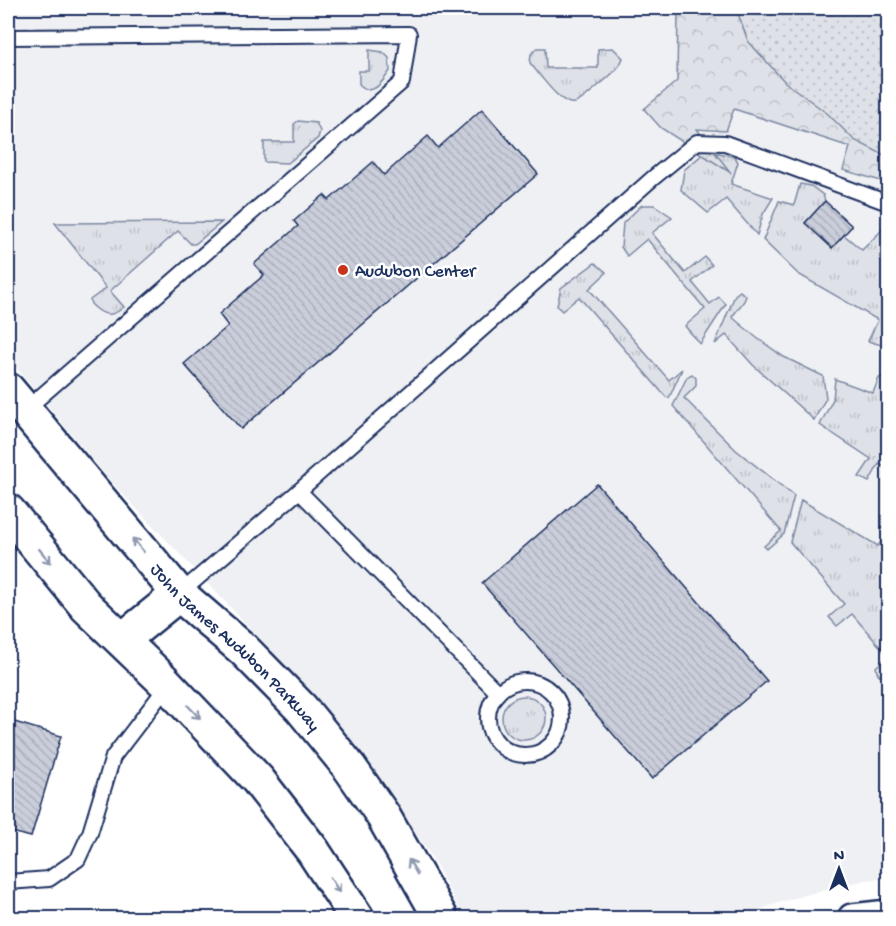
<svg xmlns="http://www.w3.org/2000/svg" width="896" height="926" font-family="'Gochi Hand',sans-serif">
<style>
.built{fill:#eff0f4}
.grass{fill:url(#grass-tufts);stroke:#7c88a2;stroke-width:1.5}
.forest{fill:url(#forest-crowns);stroke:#7c88a2;stroke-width:1.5}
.park{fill:url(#park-dots);stroke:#7c88a2;stroke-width:1.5}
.building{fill:url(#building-back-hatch);stroke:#1b2f5e;stroke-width:1.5}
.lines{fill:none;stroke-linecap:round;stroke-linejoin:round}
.lane-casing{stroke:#1b2f5e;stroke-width:18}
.street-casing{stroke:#1b2f5e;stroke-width:32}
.secondary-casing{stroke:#1b2f5e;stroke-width:38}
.path{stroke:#1b2f5e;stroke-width:4;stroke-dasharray:6 4.5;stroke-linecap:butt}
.lane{stroke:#fff;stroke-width:14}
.street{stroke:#fff;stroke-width:27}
.secondary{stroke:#fff;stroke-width:33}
.oneway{stroke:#8d97ae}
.poi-dot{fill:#c8321e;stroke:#fff;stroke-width:2}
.labels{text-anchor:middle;stroke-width:5;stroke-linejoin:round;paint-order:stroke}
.poi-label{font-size:18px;fill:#1b2f5e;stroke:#fff;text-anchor:start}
.street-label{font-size:18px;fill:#1b2f5e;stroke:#fff}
</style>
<defs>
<pattern id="grass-tufts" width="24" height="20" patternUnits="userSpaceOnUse" patternTransform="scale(1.5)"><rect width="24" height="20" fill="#dee1e7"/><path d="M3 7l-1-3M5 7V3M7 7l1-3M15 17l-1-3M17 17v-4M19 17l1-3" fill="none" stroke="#bec1c9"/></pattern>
<pattern id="forest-crowns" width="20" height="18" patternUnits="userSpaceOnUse" patternTransform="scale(1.5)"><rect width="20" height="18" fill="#dee1e7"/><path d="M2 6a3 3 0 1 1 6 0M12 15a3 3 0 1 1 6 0" fill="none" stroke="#bec1c9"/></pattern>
<pattern id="park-dots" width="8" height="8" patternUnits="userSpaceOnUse" patternTransform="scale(1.5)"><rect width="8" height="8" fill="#dee1e7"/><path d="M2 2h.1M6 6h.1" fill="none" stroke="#bec1c9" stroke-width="1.8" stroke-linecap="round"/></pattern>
<pattern id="building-back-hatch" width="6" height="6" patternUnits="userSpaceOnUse" patternTransform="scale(1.5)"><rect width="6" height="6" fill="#caceda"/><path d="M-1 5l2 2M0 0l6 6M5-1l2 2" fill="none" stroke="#adb1be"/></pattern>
</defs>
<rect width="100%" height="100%" fill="#fff"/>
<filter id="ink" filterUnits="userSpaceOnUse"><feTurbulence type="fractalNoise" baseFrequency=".0167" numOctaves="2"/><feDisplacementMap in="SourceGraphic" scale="12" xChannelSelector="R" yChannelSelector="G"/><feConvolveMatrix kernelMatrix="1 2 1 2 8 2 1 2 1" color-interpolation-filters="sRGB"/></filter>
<g filter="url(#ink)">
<path class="built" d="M8,8H736L888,157V878L866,880L823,890L781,902L737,918H464L433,859L397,806L327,712L294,674L113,484L8,358Z"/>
<g class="grass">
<path d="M537,48H545L546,68H598V49L613,48L623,58C619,70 608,77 598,86C591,91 583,101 575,103C561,107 539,73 530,63L531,54Z"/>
<path d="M369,50L383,52L389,58L390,71C382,82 373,98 359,84V71H369Z"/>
<path d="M298,121L316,123L320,131L318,138L288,163L264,162V142H294V124Z"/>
<path d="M719,153L735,157L738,162L731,184L773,198L763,214L757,235L726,199L708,213L681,190L684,170L703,154Z"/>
<path d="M800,184L811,186L823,195L825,201L805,223L832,247L844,235L862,250L884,228L888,229V347L868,341L878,320L798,274L763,240L779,201L794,205Z"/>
<path d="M642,205H654L672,217L652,233L685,273L705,257L712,265L692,282L710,304L719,297L726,304L700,344L685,326L705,309L647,239L627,256L621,247L623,223Z"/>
<path d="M222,222L195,244H191L178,231L110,291L124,307C111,318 103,316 91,304L90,300L106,288L55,223Z"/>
<path d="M595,263L606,272L605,274L589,289L669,380L682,369L669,398L666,397L579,297L562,311L557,306L561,288Z"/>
<path d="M740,291L746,296L744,301L732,317L757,338L784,357L823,376L826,398L814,420L753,365L726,335L715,344L735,295Z"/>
<path d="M692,374L696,378V386L684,398L736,450L794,496L784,534L767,549L764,546L781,531L673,406L687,377Z"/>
<path d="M888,375V469L879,464L869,482L859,477L871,459L820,425L833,399L835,379L873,393L879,378Z"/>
<path d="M801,500L878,546L888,531V677L880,676L877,672L876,667L888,656L852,614L837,626L829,617L844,604L790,542Z"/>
<circle cx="524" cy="718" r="22"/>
</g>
<path class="forest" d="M678,8H888V183L843,170L850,147L734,109L726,131L697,129L731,173L661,128L644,109L677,81Z"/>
<path class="park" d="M736,8H888V157L854,140L828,114L785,82L748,41Z"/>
<g class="building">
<path d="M482,109L538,174L241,429L184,364L228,326L219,314L264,275L254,264L298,226L294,221L310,207L324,195L329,200L373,162L384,175L428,136L438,148Z"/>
<path d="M825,201L852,226L832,248L805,223Z"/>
<path d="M597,484L767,681L652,779L482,583Z"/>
<path d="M8,720L61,736L31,837L8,831Z"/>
</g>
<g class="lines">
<g class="lane-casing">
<g id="lane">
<path d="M8,37L409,34L402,82L24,411"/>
<path d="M299,491L498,693"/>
<path d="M179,594L299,491L653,178L697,142L725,143L888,203"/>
<circle cx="525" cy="718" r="37"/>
<path d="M8,882L49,879L78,859L90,833L113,757L168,685"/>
</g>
</g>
<g class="street-casing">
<path id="street" d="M852,918L888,914"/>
</g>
<g class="secondary-casing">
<g id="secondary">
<path id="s1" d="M8,390L179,594L244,650L301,708L350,768L382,814L441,918"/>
<path d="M8,511L86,606L164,681L258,780L313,851L357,918"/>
<path d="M122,640L179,594"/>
</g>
</g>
<path class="path" d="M882,8L888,23"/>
<use href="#lane" class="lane"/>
<use href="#street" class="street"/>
<use href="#secondary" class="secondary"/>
</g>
<defs><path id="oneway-shaft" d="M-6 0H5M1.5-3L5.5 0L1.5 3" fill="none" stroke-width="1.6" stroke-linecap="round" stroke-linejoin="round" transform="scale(1.5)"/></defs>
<g class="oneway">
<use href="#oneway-shaft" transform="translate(138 545) rotate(-130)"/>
<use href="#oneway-shaft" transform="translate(45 556) rotate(50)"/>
<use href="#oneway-shaft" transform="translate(194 712) rotate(46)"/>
<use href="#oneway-shaft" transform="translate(413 867) rotate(-120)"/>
<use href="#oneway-shaft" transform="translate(335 885) rotate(57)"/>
</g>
</g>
<circle class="poi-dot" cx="343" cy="270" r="6"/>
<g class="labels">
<g class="poi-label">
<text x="355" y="276">Audubon Center</text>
</g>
<g class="street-label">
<text dy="6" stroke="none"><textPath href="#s1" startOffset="344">John James Audubon Parkway</textPath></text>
</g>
</g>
<rect width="896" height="926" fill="none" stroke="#fff" stroke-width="30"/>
<rect x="15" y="15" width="866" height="896" fill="none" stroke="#1b2f5e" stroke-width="2" filter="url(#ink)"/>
<g transform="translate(839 869)" stroke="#ffffff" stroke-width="4.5" paint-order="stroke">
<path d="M0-4.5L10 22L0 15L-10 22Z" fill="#1b2f5e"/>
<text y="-9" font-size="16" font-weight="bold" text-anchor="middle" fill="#1b2f5e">N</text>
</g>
</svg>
